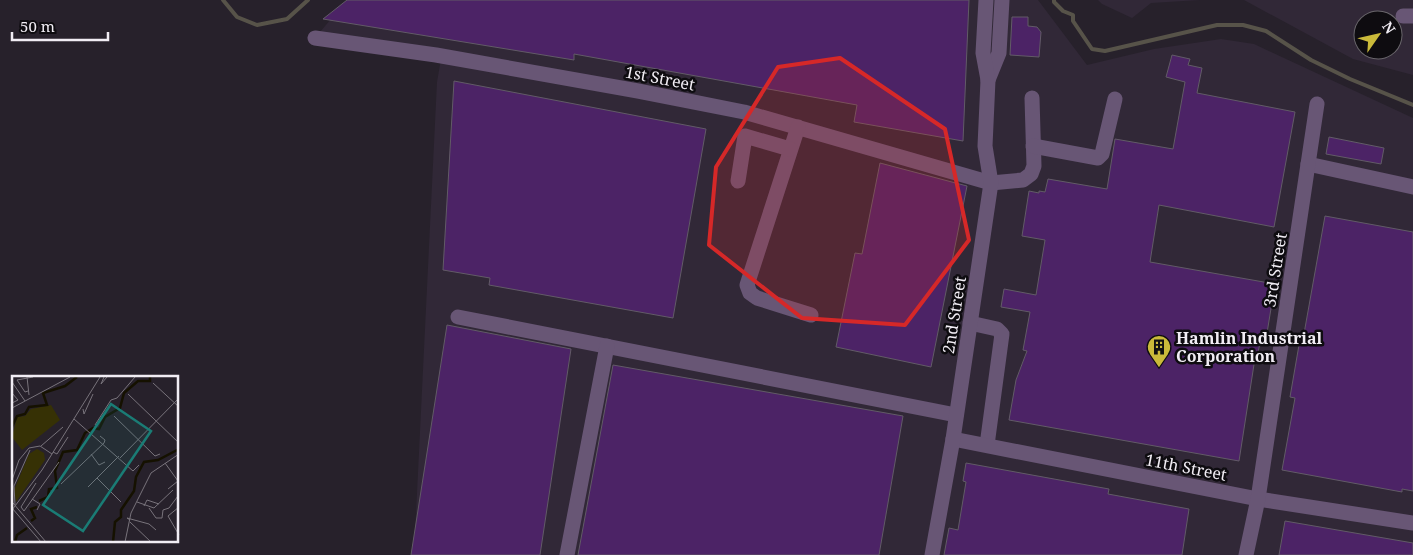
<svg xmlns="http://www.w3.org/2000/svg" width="1413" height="555" font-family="'Noto Serif',serif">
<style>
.built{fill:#312837;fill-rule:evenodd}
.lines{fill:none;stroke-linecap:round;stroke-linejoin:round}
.stream{stroke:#575349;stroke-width:4}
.building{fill:#4c2366;stroke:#625b67}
.minor{stroke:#685675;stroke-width:15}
.marked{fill:#d62828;fill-opacity:0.2;stroke:#d62828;stroke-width:4;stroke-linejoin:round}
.labels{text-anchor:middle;stroke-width:5;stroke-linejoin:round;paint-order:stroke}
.street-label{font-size:16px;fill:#f1edf4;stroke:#0e0c10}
.poi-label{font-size:16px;font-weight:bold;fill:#f1edf4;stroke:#0e0c10;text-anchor:start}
.inset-river{fill:none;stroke:#151100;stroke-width:2.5}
.inset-road{fill:none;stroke:#78737b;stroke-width:1}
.view{fill:#1a7c75;fill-opacity:0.15;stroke:#1a7c75;stroke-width:2.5}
.inset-edge{fill:none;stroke:#f1edf4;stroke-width:2.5}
</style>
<rect width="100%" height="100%" fill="#27212b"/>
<g class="built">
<path d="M347,0H1038L1087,65L1154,49L1221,39L1254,44L1413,118V555H414L437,82L441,59L315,38Z"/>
<path d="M1098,0H1200L1151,3L1132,18L1102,4Z"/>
<path d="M1244,0H1413V75L1353,59ZM1363,20H1393V50H1363Z"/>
</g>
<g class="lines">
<g class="stream">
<path d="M223,0L237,17L257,25L287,19L308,0"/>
<path d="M1054,0V2L1063,11L1073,15V21L1092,49L1105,51L1217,25H1243L1266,31L1311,60L1350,79L1413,105"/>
</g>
</g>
<g class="building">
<path d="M347,0H969L963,141L854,122L857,105L574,54V60L323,19Z"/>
<path d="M1012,17H1028V26L1037,27L1041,32L1039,57L1010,55Z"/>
<path d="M1172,55L1190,59L1188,65L1202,68L1197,93L1295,112L1274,227L1159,205L1150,262L1275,284L1267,333L1262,332L1257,358H1255L1239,461L1009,420L1016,380L1027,351L1023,350L1030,312L1001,307L1004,289L1036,295L1045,240L1022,236L1029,191L1039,193V191L1045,192L1048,179L1107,189L1115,139L1173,149L1185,82L1166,77Z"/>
<path d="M454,81L706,129L673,318L489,285L490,278L443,270Z"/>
<path d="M1329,137L1384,148L1381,164L1326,154Z"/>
<path d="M880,163L967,186L931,367L836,347L855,253L862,254Z"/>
<path d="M1325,216L1413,232V491L1402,489V492L1282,470L1295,398L1290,397L1299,345H1302Z"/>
<path d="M447,325L571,349L540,555H411Z"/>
<path d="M613,365L903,416L879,555H578Z"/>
<path d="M966,463L1109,489L1108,494L1189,509L1182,555H944L949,528L958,530L966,482L963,481Z"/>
<path d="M1285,521L1413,543V555H1279Z"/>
</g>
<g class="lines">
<g class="minor">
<path d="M1403,16H1413"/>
<path d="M315,38L436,55L638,91L744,112L991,183L1023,180L1031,174L1034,166L1032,98"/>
<path d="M988,80L999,53L1002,0"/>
<path d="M798,127L747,285L750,293L757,298L811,315"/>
<path d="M1033,146L1098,158L1102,154L1115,99"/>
<path d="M1308,164L1413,187"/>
<path d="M738,181L745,136L790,149"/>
<path d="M458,317L956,415"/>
<path d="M970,323L997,329L1002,334L987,445"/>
<path d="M953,439L1258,499L1413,523"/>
<path d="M567,555L607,346"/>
<path d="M932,555L953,439L991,183L985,146L988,80L983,53L986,0"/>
<path d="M1246,555L1258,499L1317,104"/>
</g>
</g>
<path class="marked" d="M840,58L945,129L969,240L905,325L802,318L709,245L716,167L778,67Z"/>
<defs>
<g id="building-pin" transform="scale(1.25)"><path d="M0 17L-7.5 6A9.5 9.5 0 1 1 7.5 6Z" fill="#caba3a" stroke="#0e0c10"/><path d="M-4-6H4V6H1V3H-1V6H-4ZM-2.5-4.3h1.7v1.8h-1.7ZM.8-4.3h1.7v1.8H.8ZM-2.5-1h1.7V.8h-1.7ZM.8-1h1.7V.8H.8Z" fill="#111"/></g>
</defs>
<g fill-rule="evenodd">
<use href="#building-pin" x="1159" y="347"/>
</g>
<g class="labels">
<g class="street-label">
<text transform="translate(660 78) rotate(11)" y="6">1st Street</text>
<text transform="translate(1275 270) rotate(-81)" y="6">3rd Street</text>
<text transform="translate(954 315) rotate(-81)" y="6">2nd Street</text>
<text transform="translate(1186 467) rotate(11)" y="6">11th Street</text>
</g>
<g class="poi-label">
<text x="1176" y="344">Hamlin Industrial<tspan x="1176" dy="18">Corporation</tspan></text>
</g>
</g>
<g transform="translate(12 376)">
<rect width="166" height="166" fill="#27212b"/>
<path d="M39,29L48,44L10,74L0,61L5,41L13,40L19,33ZM25,73L32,77L33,84L4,126L2,114L17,78Z" fill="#363105"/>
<path class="inset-river" d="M0,51L5,40L13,38L17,31L35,29L31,17L53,10L65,1M27,125L36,121L37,113L45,112L43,95L51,76L65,74L73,57L81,52L87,53L93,41L108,32L112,17L126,5H138V1M19,145L23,142L19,133L25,131M3,166L5,159L15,152M101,166L103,146L109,141V134L122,115L124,101L132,86L146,84L167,73"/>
<path class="inset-road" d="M15,1L17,19M92,1L89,8L95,1M0,6L13,25M141,7L167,31M16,15L13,16L5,4L21,1M0,17L6,24L0,27M116,18L167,67M0,32L58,1M71,33L72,38L81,18M102,40L143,80L148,78M62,43L121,95L127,89M83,49L99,24L105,22L123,1M29,70L51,51M41,76L45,78L56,61M79,78L87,89L93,86M108,82L167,22M153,87L166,105L156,113M85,102L109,126M0,104L7,84L17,72L28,70L40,78M24,107L9,131L12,135L47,86M49,108L92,67L93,64L88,60M76,111L107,80M20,123L28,128L25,134M125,126L142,132L161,114M1,127L34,166M3,129L2,110L18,74M132,130L135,124L147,128M167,131L156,140L167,159M0,132L29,166M137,132L144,142H150L151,134L157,132L166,120M0,134L30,94L88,1M118,144L115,142L137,148L144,154M118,146L139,166M113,166L119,137L139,97L167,78"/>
<path class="view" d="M99,28L139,55L71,155L31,129Z"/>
<rect width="166" height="166" class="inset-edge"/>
</g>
<g transform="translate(1378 35) rotate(56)"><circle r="24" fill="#0e0c10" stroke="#69666b"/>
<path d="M0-4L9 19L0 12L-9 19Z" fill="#caba3a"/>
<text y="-8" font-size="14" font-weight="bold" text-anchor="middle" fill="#f1edf4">N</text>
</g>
<path d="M12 32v8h96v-8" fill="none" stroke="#f1edf4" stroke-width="2.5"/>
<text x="20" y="32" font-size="15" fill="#f1edf4" stroke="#0e0c10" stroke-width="4" paint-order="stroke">50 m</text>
</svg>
